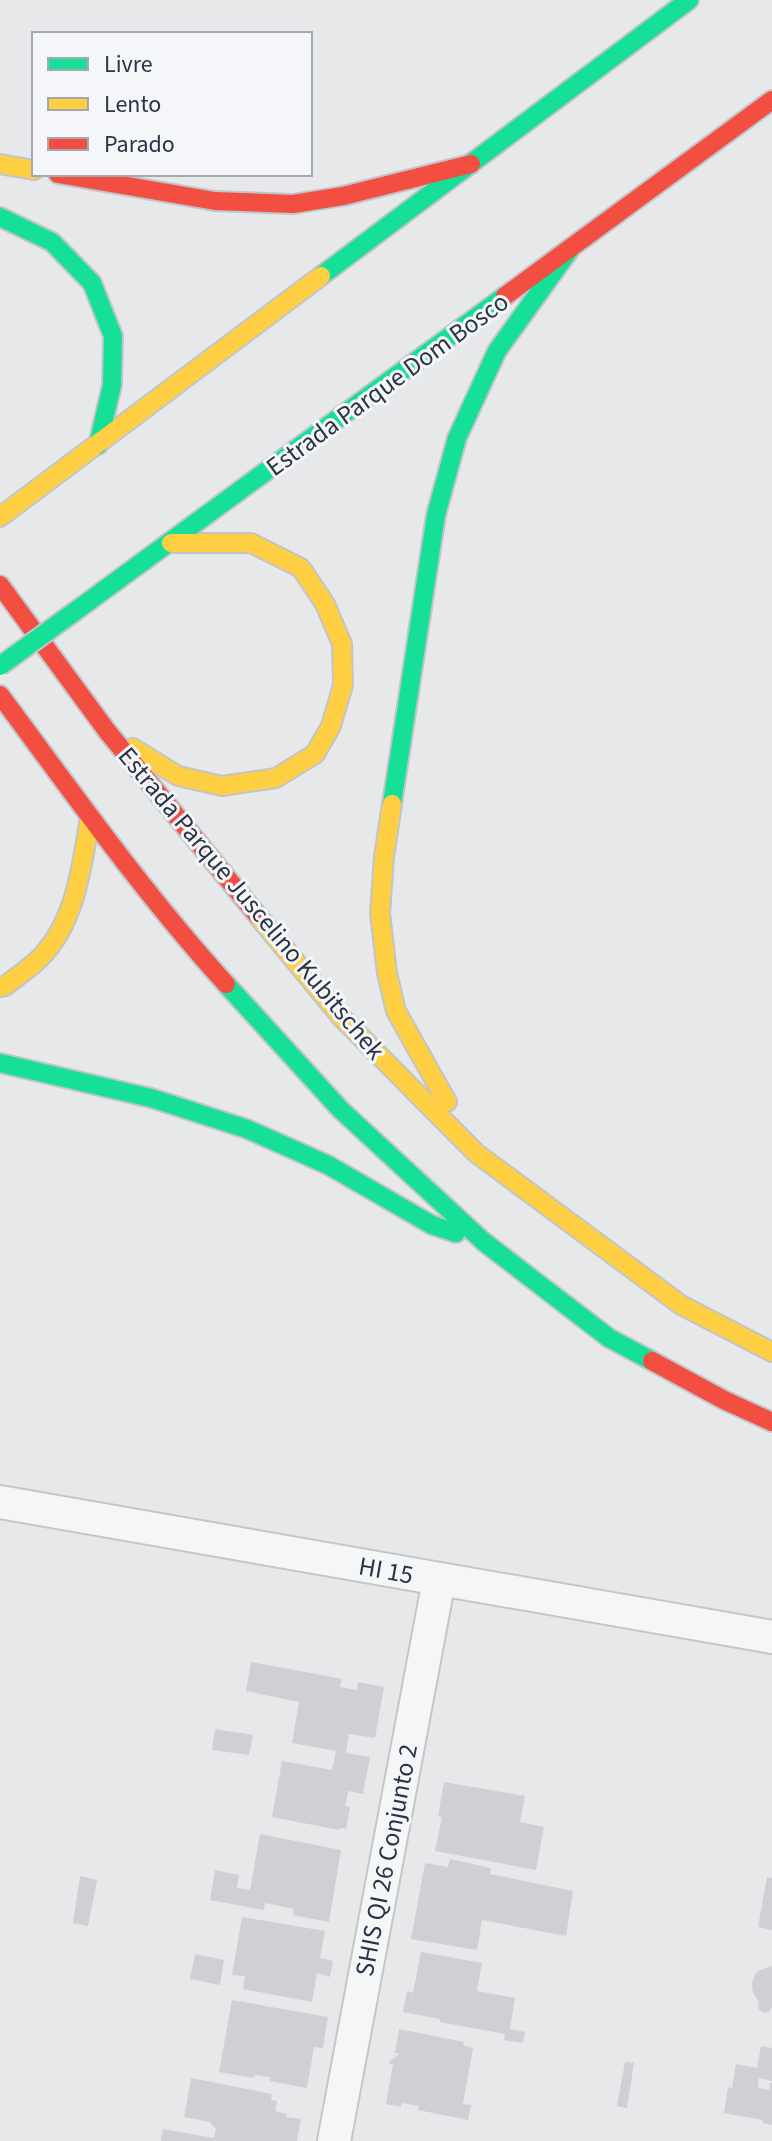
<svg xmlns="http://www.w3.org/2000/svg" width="772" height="2141" font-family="'Source Sans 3',sans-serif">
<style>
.building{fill:#ced0d3}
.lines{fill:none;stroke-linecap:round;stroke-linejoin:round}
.street-casing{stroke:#c4c6c8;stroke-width:36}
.fast-casing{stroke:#c2c5c8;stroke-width:22}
.slow-casing{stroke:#c2c5c8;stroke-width:22}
.jam-casing{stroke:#c2c5c8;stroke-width:22}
.street{stroke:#f5f6f7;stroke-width:32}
.fast{stroke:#16e098;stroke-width:18}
.slow{stroke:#ffcf43;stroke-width:18}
.jam{stroke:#f24e42;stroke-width:18}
.fast-bridge-casing{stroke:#c2c5c8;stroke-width:22;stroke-linecap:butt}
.fast-bridge{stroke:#16e098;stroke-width:18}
.labels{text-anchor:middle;stroke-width:6;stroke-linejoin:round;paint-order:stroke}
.street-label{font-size:26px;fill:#2b3445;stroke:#f4f6f9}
</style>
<rect width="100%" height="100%" fill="#e6e8ea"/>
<g class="building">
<path d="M251,1662L342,1679L340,1687L357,1690L358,1682L384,1687L375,1738L349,1734L346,1753L370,1757L363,1794L348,1791L345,1806L350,1807L346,1829L340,1828L339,1830L272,1817L282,1761L332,1770L336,1751L292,1743L299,1702L246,1691Z"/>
<path d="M215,1729L253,1735L249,1755L212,1750Z"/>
<path d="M444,1782L525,1796L520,1822L544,1827L536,1870L435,1851L442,1817L438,1816Z"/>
<path d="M260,1834L341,1850L329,1922L293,1915L294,1909L265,1903L264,1910L210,1900L215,1870L239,1875L237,1888L250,1890Z"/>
<path d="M450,1859L491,1868L490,1874L573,1891L566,1936L482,1920L477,1950L411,1939L425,1863L448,1867Z"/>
<path d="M80,1876L97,1880L88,1926L73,1923Z"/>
<path d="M767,1877L772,1878V1930L758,1927Z"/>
<path d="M242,1917L325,1931L320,1958L333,1961L330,1977L317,1973L312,2002L243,1989L245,1976L232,1975Z"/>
<path d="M421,1952L482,1963L477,1991L515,1998L510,2029L525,2032L523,2043L504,2040L505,2034L440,2022V2019L403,2012L407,1991L413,1993Z"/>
<path d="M195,1954L224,1960L220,1985L190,1979Z"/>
<path d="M772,1966V2007L769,2012L763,2013L758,2008L759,2002L753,1993L752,1983L756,1973L760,1970Z"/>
<path d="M232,2000L328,2017L323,2048L314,2047L307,2088L270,2081V2077L255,2075L254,2078L219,2072Z"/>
<path d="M399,2029L464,2042L463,2045L473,2048L463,2104L471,2105L468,2120L418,2110L419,2106L402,2103L401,2107L386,2104L393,2064H389L390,2060L395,2058L399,2053H395Z"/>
<path d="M761,2046L772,2048V2081L759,2078L758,2088L769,2090L770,2083H772V2125L763,2123V2120L724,2113L728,2087L732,2088L736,2064L757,2068Z"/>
<path d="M625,2062L634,2063L627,2108L617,2106Z"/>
<path d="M191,2078L272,2094L271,2100L277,2101L275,2111L287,2114L286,2117L301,2119L297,2141H161L163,2129L214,2138L216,2129L210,2122L184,2117Z"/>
</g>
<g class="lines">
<g class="street-casing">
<g id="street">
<path d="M0,1502L772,1637"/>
<path d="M334,2141L439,1580"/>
</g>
</g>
<g class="fast-casing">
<g id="fast">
<path d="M0,217L52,242L92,283L113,336L112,385L98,445"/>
<path d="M321,276L689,0"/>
<path d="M81,607L505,296"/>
<path d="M392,804L436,515L457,438L497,351L571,248"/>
<path d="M226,984L341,1110L484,1242L609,1338L652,1361"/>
<path d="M0,1063L151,1098L247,1129L328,1165L432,1225L456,1233"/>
</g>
</g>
<g class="slow-casing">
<g id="slow">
<path d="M0,164L34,170"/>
<path d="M0,517L321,276"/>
<path d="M133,748L178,776L222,786L276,778L315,754L331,726L343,685L342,644L325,604L301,568L251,543H171"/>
<path d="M392,804L384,857L380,913L387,973L396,1011L447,1102"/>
<path d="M258,916L342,1018L476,1153L681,1305L772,1352"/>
<path d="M0,987L5,986C16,977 29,969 40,958C76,922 82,865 90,817"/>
</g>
</g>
<g class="jam-casing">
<g id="jam">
<path d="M58,174L215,201L293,204L343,196L471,164"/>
<path d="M505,296L772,100"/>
<path d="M0,585L107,731L258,916"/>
<path d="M0,695C73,793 144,894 226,984"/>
<path d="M652,1361L724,1400L772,1422"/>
</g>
</g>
<use href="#street" class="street"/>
<use href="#fast" class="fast"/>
<use href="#slow" class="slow"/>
<use href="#jam" class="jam"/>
<g class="fast-bridge-casing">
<path id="fast-bridge" d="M0,666L81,607"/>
</g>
<use href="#fast-bridge" class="fast-bridge"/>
</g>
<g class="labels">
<g class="street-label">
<text transform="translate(387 384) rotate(-36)" y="9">Estrada Parque Dom Bosco</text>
<text transform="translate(252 903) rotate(50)" y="9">Estrada Parque Juscelino Kubitschek</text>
<text transform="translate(386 1570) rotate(10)" y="9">HI 15</text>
<text transform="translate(386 1860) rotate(-79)" y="9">SHIS QI 26 Conjunto 2</text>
</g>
</g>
<rect x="32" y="32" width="280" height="144" fill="#f4f6f9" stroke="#a4a8b1" stroke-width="2"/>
<rect x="48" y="58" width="40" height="12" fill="#16e098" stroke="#a4a8b1" stroke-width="2"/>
<text x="104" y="72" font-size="24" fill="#2b3445">Livre</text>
<rect x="48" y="98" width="40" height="12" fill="#ffcf43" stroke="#a4a8b1" stroke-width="2"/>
<text x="104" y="112" font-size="24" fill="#2b3445">Lento</text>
<rect x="48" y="138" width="40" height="12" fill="#f24e42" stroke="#a4a8b1" stroke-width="2"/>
<text x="104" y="152" font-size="24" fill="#2b3445">Parado</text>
</svg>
